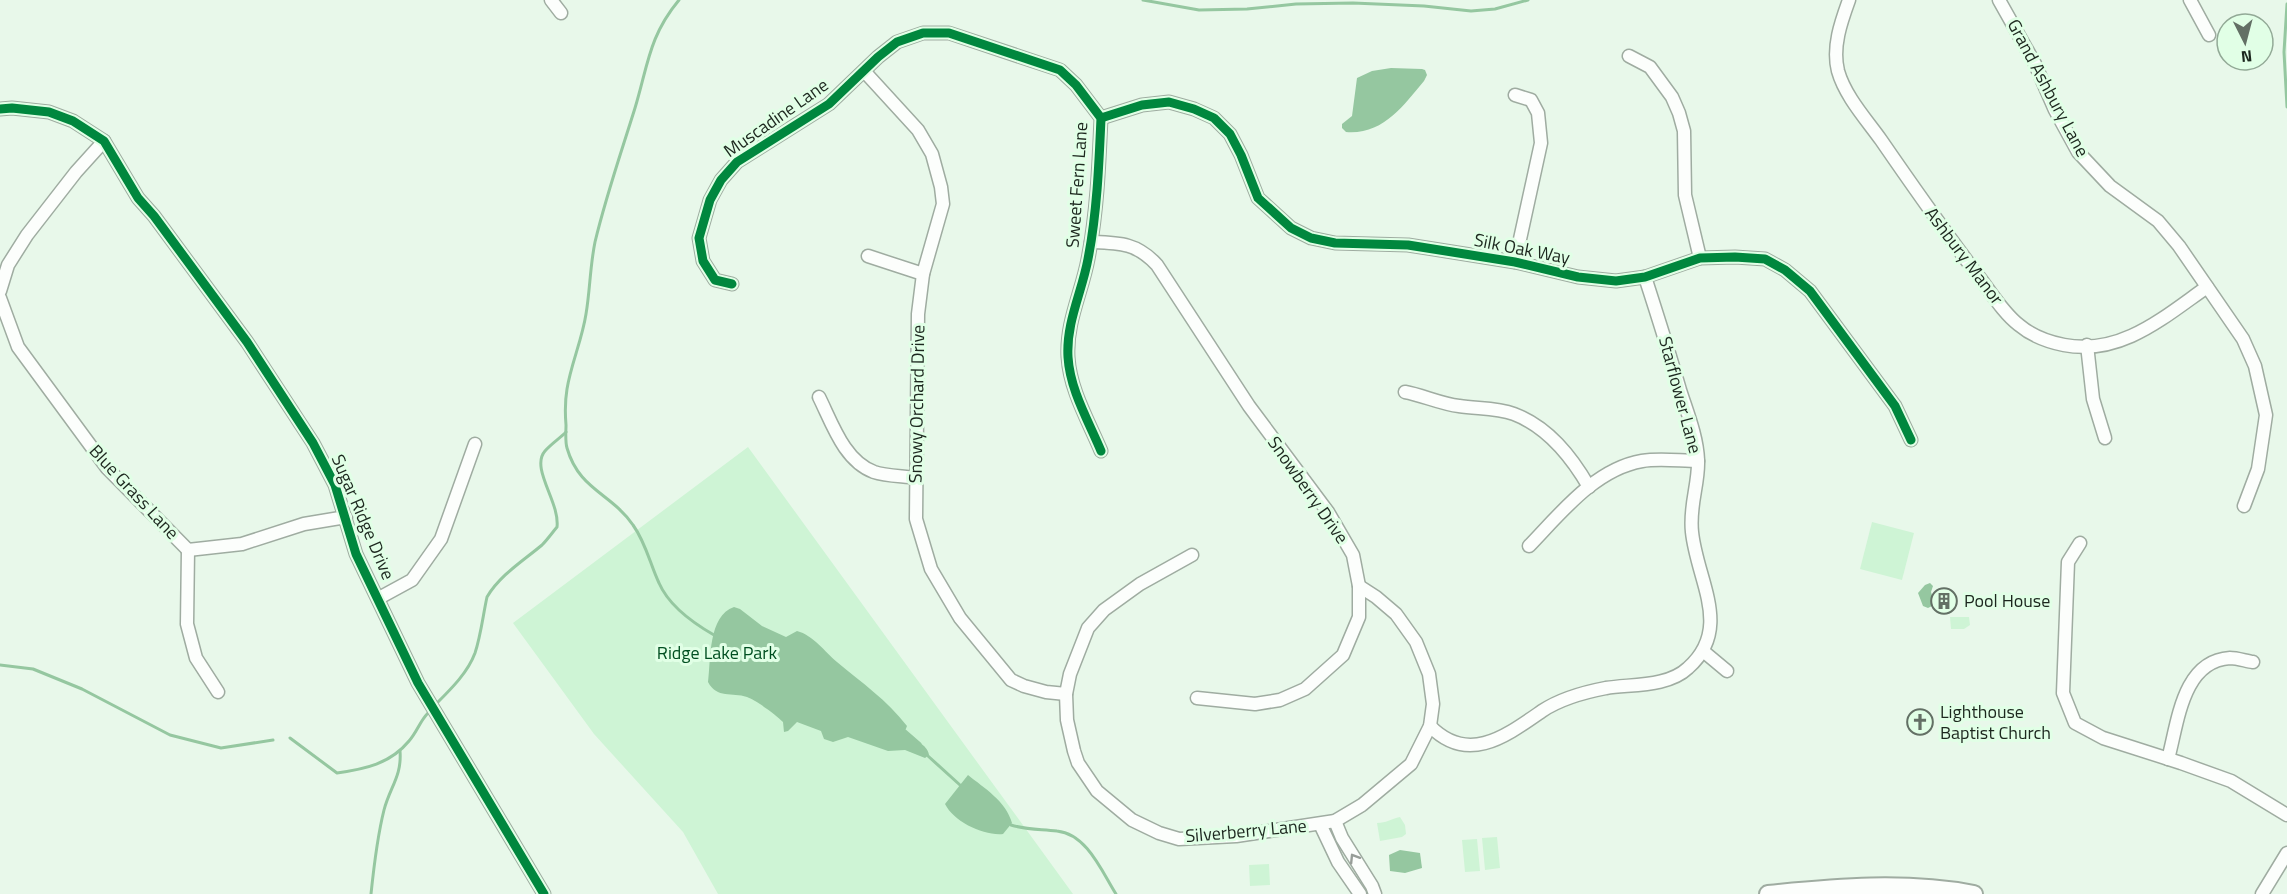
<svg xmlns="http://www.w3.org/2000/svg" width="2287" height="894" font-family="'Titillium Web',sans-serif">
<style>
.green{fill:#cef4d5}
.water{fill:#95c7a0}
.lines{fill:none;stroke-linecap:round;stroke-linejoin:round}
.stream{stroke:#95c7a0;stroke-width:3}
.minor-casing{stroke:#9faca1;stroke-width:15}
.highway-casing{stroke:#9faca1;stroke-width:20}
.minor{stroke:#fcfefc;stroke-width:12}
.highway{stroke:#fcfefc;stroke-width:16}
.cycleway-casing{stroke:#e1ffe6;stroke-width:13}
.cycleway{stroke:#00873e;stroke-width:9}
.oneway{stroke:#979d98}
.labels{text-anchor:middle;stroke-width:6;stroke-linejoin:round;paint-order:stroke}
.street-label{font-size:18px;fill:#1c271e;stroke:#e1ffe6}
.poi-label{font-size:18px;fill:#1c271e;stroke:#e1ffe6;text-anchor:start}
.park-label{font-size:18px;fill:#004f21;stroke:#e1ffe6}
</style>
<rect width="100%" height="100%" fill="#e8f8ea"/>
<g class="green">
<path d="M748,447L1073,894H718L683,832L594,734L513,623Z"/>
<path d="M1872,522L1914,533L1902,580L1860,569Z"/>
<path d="M1950,617H1969L1970,625L1964,629H1951Z"/>
<path d="M1400,817L1405,825L1406,834L1402,837L1380,841L1377,823C1386,823 1391,819 1400,817Z"/>
<path d="M1497,837L1500,868L1485,870L1482,838Z"/>
<path d="M1477,839L1480,871L1465,872L1462,840Z"/>
<path d="M1269,864L1270,885L1250,886L1249,865Z"/>
</g>
<g class="water">
<path d="M1391,68L1422,69L1425,70L1427,75L1424,81C1403,106 1383,135 1346,132L1342,128V124L1352,116L1357,78L1372,71Z"/>
<path d="M1930,583L1933,586L1931,592L1934,601L1932,606L1928,608L1923,606L1918,593L1925,585Z"/>
<path d="M734,607L740,609L762,626L786,637L797,631C813,635 825,652 837,662C862,683 887,700 907,726L905,731C912,740 928,744 929,755L925,758L905,750L888,751L848,737L833,742L824,739L821,731L797,722L788,731L784,732L783,722C776,715 756,700 747,697C732,692 717,699 708,682C711,659 708,616 734,607Z"/>
<path d="M968,775C984,788 1006,801 1012,823L1003,834C984,836 954,822 945,804Z"/>
<path d="M1400,850L1420,853L1422,868L1405,873L1390,871L1389,855Z"/>
</g>
<g class="lines">
<g class="stream">
<path d="M679,0C649,36 648,65 635,108C621,153 606,196 595,242C590,266 590,291 586,314C582,340 571,364 567,389C565,401 565,413 566,425C566,432 565,441 567,448C579,490 611,493 633,525C646,543 650,564 659,583C669,606 693,623 714,635"/>
<path d="M1143,0L1199,10L1247,9L1296,4L1353,3L1424,6L1471,11L1495,9L1528,0"/>
<path d="M2287,4L2284,52L2287,107"/>
<path d="M0,665L33,669L82,689L170,735L221,748L273,740"/>
<path d="M438,702C452,688 468,672 475,653C481,635 483,615 487,597C500,575 523,561 542,545C547,540 552,533 557,527C560,502 530,468 545,451C551,444 559,439 566,432"/>
<path d="M905,731L920,744"/>
<path d="M290,738L337,773C365,769 390,764 409,741C417,732 420,721 428,713"/>
<path d="M928,756L960,785"/>
<path d="M1011,825C1027,830 1041,829 1057,831C1087,834 1102,872 1116,894"/>
<path d="M371,894C374,865 377,838 384,810C390,787 402,776 400,751"/>
</g>
<g class="minor-casing">
<g id="minor">
<path d="M551,0L561,13"/>
<path d="M1849,0C1841,22 1832,47 1838,71C1845,96 1866,119 1881,140C1912,185 1943,229 1976,273C1989,289 2002,312 2019,325C2032,336 2049,342 2064,345C2121,356 2164,317 2207,287"/>
<path d="M1999,0L2035,64L2055,110L2078,152L2110,186L2158,221L2179,246L2243,339L2255,366L2266,415L2258,469L2244,506"/>
<path d="M2190,0L2209,35"/>
<path d="M1629,56L1650,67L1672,97L1679,113L1684,131L1685,195L1700,258"/>
<path d="M864,71L918,130L932,154L941,187L943,204L923,274L918,314L916,519L931,569L960,618L1011,680L1024,686L1046,692L1066,694"/>
<path d="M0,109L12,108L49,112L73,121L104,141L138,198L154,216L247,342L313,443L335,485L356,554L418,683L544,894"/>
<path d="M1101,118L1142,105L1169,102L1194,109L1214,118L1230,134L1241,155L1258,198L1291,228L1311,238L1335,243L1408,245L1515,262L1578,277L1616,281L1645,277L1700,258L1735,257L1765,259L1785,270L1810,291L1895,406L1911,440"/>
<path d="M1091,242C1120,243 1137,243 1157,265L1249,406L1328,512L1353,555L1359,586V617L1343,655L1305,689L1280,700L1255,704L1197,698"/>
<path d="M868,256L923,274"/>
<path d="M1515,262L1541,143L1538,113L1531,100L1515,95"/>
<path d="M732,284L715,280L703,261L699,238L710,200L721,180L737,162L829,104L878,57L897,42L923,33H949L1060,70L1076,85L1101,118C1099,164 1097,213 1088,259C1082,292 1066,322 1068,357C1070,390 1088,420 1101,451"/>
<path d="M0,291L8,265L27,235L76,172L104,141"/>
<path d="M0,298L18,347L107,468L188,550"/>
<path d="M2087,345L2093,399L2105,438"/>
<path d="M1405,392C1422,395 1441,404 1459,406C1477,409 1496,407 1514,414C1548,427 1571,456 1589,487"/>
<path d="M819,397C832,423 844,461 874,472C886,476 903,476 916,478"/>
<path d="M2080,543L2068,562L2063,693L2075,723L2103,738L2181,763L2231,781L2287,815"/>
<path d="M1529,546C1560,514 1595,469 1642,461C1660,458 1680,461 1698,461"/>
<path d="M188,550L242,544L304,524L346,517"/>
<path d="M188,550L187,624L196,658L218,692"/>
<path d="M1192,555L1140,584L1104,610L1088,628L1070,674L1066,694L1067,720L1074,751L1078,763L1097,791L1132,820L1159,833L1179,839L1236,836L1335,821L1362,805L1411,764L1430,726L1433,704L1429,674L1416,642L1396,614L1376,597L1359,586"/>
<path d="M379,598L412,580L441,539L475,444"/>
<path d="M1703,651L1727,671"/>
<path d="M1430,726C1468,765 1506,736 1542,711C1560,699 1585,692 1606,688C1632,684 1668,687 1688,668C1733,628 1697,581 1692,532C1689,505 1699,484 1698,460C1697,436 1687,412 1680,390C1669,352 1657,314 1645,277"/>
<path d="M2168,759C2178,723 2182,661 2230,658C2237,658 2246,661 2253,662"/>
<path d="M1335,821L1342,838L1372,886L1375,894"/>
<path d="M1320,824L1338,862L1360,894"/>
<path d="M2262,894L2287,853"/>
</g>
</g>
<g class="highway-casing">
<path id="highway" d="M1768,894C1836,887 1906,881 1974,894"/>
</g>
<use href="#minor" class="minor"/>
<use href="#highway" class="highway"/>
<g class="cycleway-casing">
<g id="cycleway">
<path d="M0,109L12,108L49,112L73,121L104,141L138,198L154,216L247,342L313,443L335,485L356,554L418,683L544,894"/>
<path d="M1101,118L1142,105L1169,102L1194,109L1214,118L1230,134L1241,155L1258,198L1291,228L1311,238L1335,243L1408,245L1515,262L1578,277L1616,281L1645,277L1700,258L1735,257L1765,259L1785,270L1810,291L1895,406L1911,440"/>
<path d="M732,284L715,280L703,261L699,238L710,200L721,180L737,162L829,104L878,57L897,42L923,33H949L1060,70L1076,85L1101,118C1099,164 1097,213 1088,259C1082,292 1066,322 1068,357C1070,390 1088,420 1101,451"/>
</g>
</g>
<use href="#cycleway" class="cycleway"/>
</g>
<defs><path id="oneway-chevron" d="M-2-3.5L2.5 0L-2 3.5" fill="none" stroke-width="1.6" stroke-linecap="round" stroke-linejoin="round" transform="scale(1.5)"/></defs>
<use class="oneway" href="#oneway-chevron" transform="translate(1354 858) rotate(-122)"/>
<defs>
<g id="building-ring" transform="scale(1.35)"><circle r="9.5" fill="#e1ffe6" stroke="#637065" stroke-width="1.5"/><path d="M-4-6H4V6H1V3H-1V6H-4ZM-2.5-4.3h1.7v1.8h-1.7ZM.8-4.3h1.7v1.8H.8ZM-2.5-1h1.7V.8h-1.7ZM.8-1h1.7V.8H.8Z" fill="#637065"/></g>
<g id="church-ring" transform="scale(1.35)"><circle r="9.5" fill="#e1ffe6" stroke="#637065" stroke-width="1.5"/><path d="M-1.2-6h2.4v3.5h3.3v2.4h-3.3V6h-2.4V-.1h-3.3v-2.4h3.3Z" fill="#637065"/></g>
</defs>
<g fill-rule="evenodd">
<use href="#building-ring" x="1944" y="601"/>
<use href="#church-ring" x="1920" y="722"/>
</g>
<g class="labels">
<g class="street-label">
<text transform="translate(2048 88) rotate(62)" y="6">Grand Ashbury Lane</text>
<text transform="translate(776 118) rotate(-35)" y="6">Muscadine Lane</text>
<text transform="translate(1077 185) rotate(-86)" y="6">Sweet Fern Lane</text>
<text transform="translate(1522 249) rotate(11)" y="6">Silk Oak Way</text>
<text transform="translate(1964 256) rotate(53)" y="6">Ashbury Manor</text>
<text transform="translate(1680 395) rotate(75)" y="6">Starflower Lane</text>
<text transform="translate(917 404) rotate(-89)" y="6">Snowy Orchard Drive</text>
<text transform="translate(1308 490) rotate(55)" y="6">Snowberry Drive</text>
<text transform="translate(134 492) rotate(47)" y="6">Blue Grass Lane</text>
<text transform="translate(363 517) rotate(67)" y="6">Sugar Ridge Drive</text>
<text transform="translate(1246 831) rotate(-5)" y="6">Silverberry Lane</text>
</g>
<g class="poi-label">
<text x="1964" y="607">Pool House</text>
<text x="1940" y="718">Lighthouse<tspan x="1940" dy="21">Baptist Church</tspan></text>
</g>
<g class="park-label">
<text x="717" y="659">Ridge Lake Park</text>
</g>
</g>
<g transform="translate(2245 42) rotate(174)"><circle r="28" fill="#e1ffe6" stroke="#92a996" stroke-width="1.5"/>
<path d="M0-4.5L10 22L0 15L-10 22Z" fill="#637065"/>
<text y="-9" font-size="16" font-weight="bold" text-anchor="middle" fill="#1c271e">N</text>
</g>
</svg>
